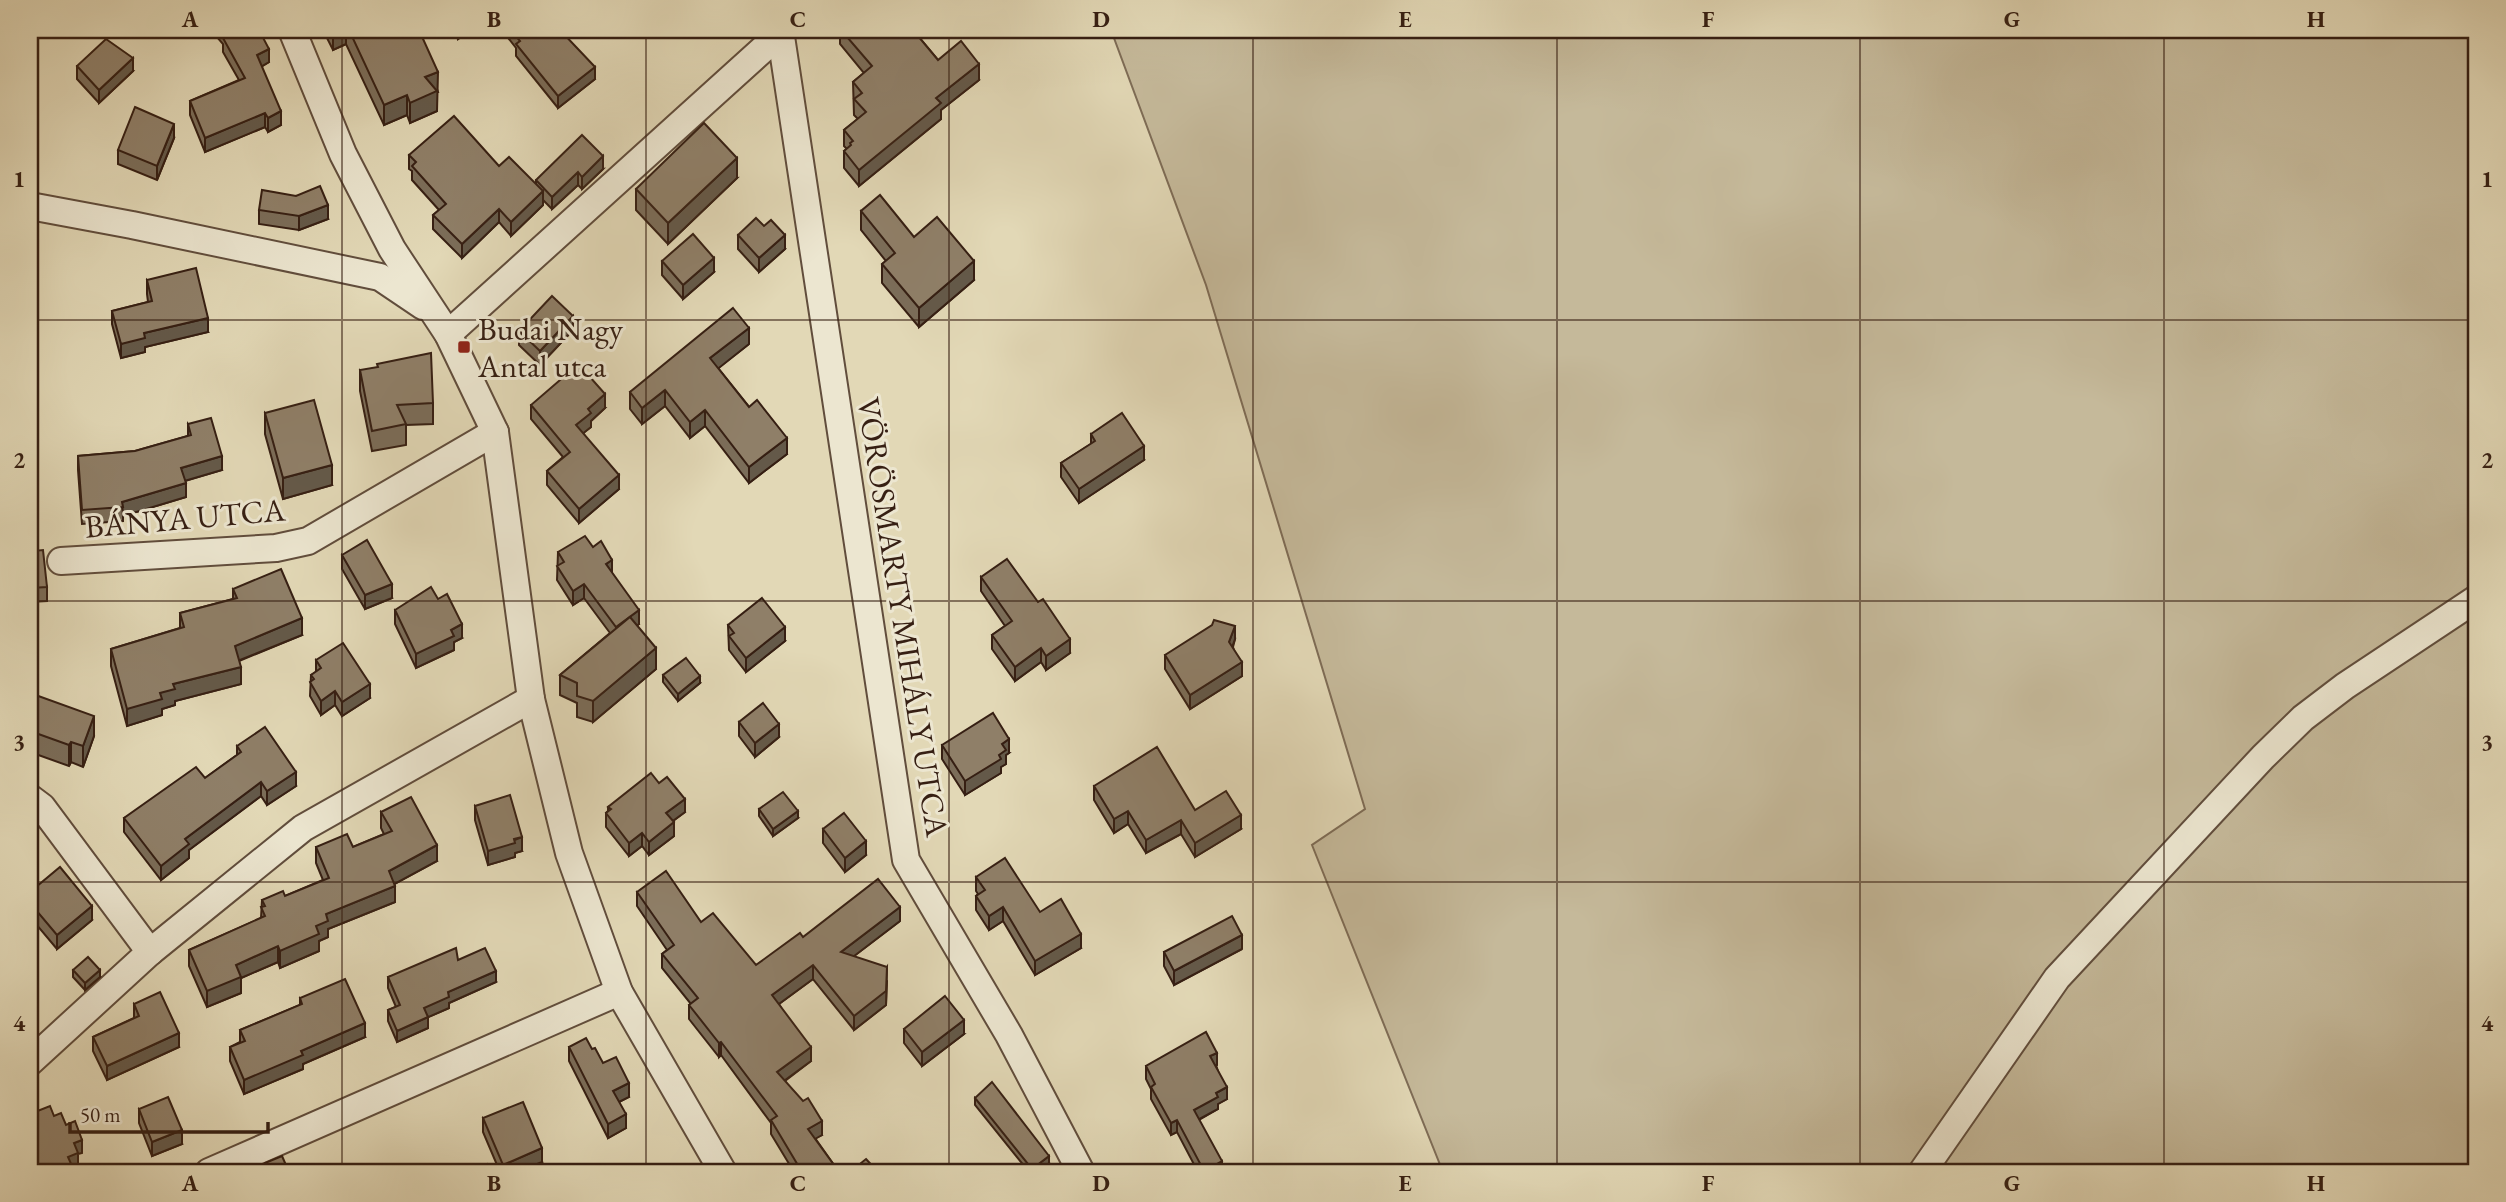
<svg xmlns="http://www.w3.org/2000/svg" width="2506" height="1202" font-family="'EB Garamond',serif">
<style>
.green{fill:#c5b99a;stroke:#7e6c56;stroke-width:2}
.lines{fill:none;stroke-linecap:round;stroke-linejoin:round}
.street-casing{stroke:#614d3c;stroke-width:30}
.street{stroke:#ece6d0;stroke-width:26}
.wall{fill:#7b6d59;stroke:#361f13;stroke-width:2}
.shaded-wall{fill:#645949;stroke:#361f13;stroke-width:2}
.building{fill:#8f7f68;stroke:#361f13;stroke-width:2}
.grid{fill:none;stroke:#361f13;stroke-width:2;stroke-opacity:0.55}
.poi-dot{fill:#8f2418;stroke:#ece6d0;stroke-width:2.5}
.labels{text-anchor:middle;stroke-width:6;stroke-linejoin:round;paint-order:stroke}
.poi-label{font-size:32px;fill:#361f13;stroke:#ece6d0;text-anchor:start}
.street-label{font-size:32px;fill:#361f13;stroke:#ece6d0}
.neatline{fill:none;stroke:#361f13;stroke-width:2.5}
.grid-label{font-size:23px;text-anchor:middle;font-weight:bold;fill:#361f13}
</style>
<rect width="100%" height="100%" fill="#e2d8b6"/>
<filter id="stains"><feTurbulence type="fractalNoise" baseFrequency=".00286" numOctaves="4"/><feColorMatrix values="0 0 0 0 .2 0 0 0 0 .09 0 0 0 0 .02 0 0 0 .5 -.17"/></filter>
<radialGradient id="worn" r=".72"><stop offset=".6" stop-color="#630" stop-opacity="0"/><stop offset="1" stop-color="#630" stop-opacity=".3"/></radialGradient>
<path class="green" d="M1111,30H2476V1172H1443L1312,845L1365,809L1206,285Z"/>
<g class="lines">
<g class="street-casing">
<g id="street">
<path d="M292,30L343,154L392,249L448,334L495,432L531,699L569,853L619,992L723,1172"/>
<path d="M780,30L906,860L1009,1035L1081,1172"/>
<path d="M30,206L132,225L380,277L423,306"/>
<path d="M448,334L782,32"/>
<path d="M61,561L276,548L308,541L495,432"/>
<path d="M30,798L42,807L150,952"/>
<path d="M30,1062L150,952L303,828L531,699"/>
<path d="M209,1172L619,992"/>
<path d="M1922,1172L2057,978L2263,757L2303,718L2345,686L2476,599"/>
</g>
</g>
<use href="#street" class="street"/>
</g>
<g class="wall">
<path d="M211,30H259L269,62L261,67L281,125L268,132L265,127L205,152L190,115V101L239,80L223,52V44Z"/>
<path d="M323,30H419L438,92H437V111L410,123L407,115L384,125L346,44L333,50Z"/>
<path d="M451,30H470L458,39Z"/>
<path d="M502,30H560L595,79L558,108L516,56V48Z"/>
<path d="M840,30H913L938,60L979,80L941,110V119L859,186L844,168V151L847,149L844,146V130L858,119L854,115L853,82L864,73L840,44Z"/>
<path d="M77,66L133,71L99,103L77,79Z"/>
<path d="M174,138L157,180L118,164V150Z"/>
<path d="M409,155L499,166L536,184V180L603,169L582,189L578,185L552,209L543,200V205L511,236L499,222L462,258L433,229V215L439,210L412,180V171L409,169Z"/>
<path d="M737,178L668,244L636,210V189Z"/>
<path d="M296,196L328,219L299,230L259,224V210Z"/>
<path d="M861,211L914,237L974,280L919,327L882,283V264L886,261L861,230Z"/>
<path d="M738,235L785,249L759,272L738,249Z"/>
<path d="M662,261L714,272L683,299L662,275Z"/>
<path d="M147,280L208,332L145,347V352L121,358L112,324V311L148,302L147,294Z"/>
<path d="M573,330L540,365L519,345V331Z"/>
<path d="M749,344L718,368L787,454L749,483L705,426L690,438L665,406L642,424L630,409V392Z"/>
<path d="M360,370L433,403V424L406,425V445L372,451L360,391Z"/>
<path d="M531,405L605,408L591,421V427L583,433L619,489L579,523L547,485V471L563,457L531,419Z"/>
<path d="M265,413L332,485L283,499L265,434Z"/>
<path d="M188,424L222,470L185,481L186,497L123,516V521L82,524L78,470V456L135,451L188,436Z"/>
<path d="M1091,434L1144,460L1079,503L1061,477V463L1091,444Z"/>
<path d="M30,543L47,587V601L30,602Z"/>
<path d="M593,547L612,574L639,624L637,625L656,669L593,722L577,717V703L560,695V675L610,633L584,598L573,605L557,580L558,552Z"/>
<path d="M342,555L392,598L365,609L342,569Z"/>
<path d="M981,577L1070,653L1046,670L1041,662L1015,681L992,649V635L1005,626L981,591Z"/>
<path d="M233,589L302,635L239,661L241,684L175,701V705L162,709V715L127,726L111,666V649L180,628V613L233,599Z"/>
<path d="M395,610L462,638L454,642V650L416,668L395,624Z"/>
<path d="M728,625L785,641L746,672L729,650Z"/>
<path d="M1235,639L1233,647L1242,676L1190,709L1165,669V655Z"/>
<path d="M316,660L370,698L342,716L335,705L321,715L310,696L311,675L316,672Z"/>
<path d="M663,675L700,683L678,701L663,682Z"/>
<path d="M30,693L94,736L83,767L71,762L69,766L30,752Z"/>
<path d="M739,722L779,737L755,757L739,736Z"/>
<path d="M942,745L1009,753L1006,755V764L1001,767V773L965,795L942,759Z"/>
<path d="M237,746L296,786L267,805L261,796L189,850V858L161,880L124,832V818L205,778L237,755Z"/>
<path d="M659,783L685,812L673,821L674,836L649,855L642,846L629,856L606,827V813L608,811V807Z"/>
<path d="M1094,786L1195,810L1241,829L1195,857L1181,834L1146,853L1128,824L1114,833L1094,800Z"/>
<path d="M475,806L522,851L515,853V857L488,865L475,820Z"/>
<path d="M759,809L798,818L773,836L759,816Z"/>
<path d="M381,812L437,861L394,884L395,902L328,929V937L319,941V951L280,968L278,962L241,978V993L207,1007L189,966V950L261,918L262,900L285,896L323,880L316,863V847H353L384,834L381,828Z"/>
<path d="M823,829L866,855L845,872L823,843Z"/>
<path d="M976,877L1040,912L1081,948L1035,975L1003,921L989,930L976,910V896L978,894L976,891Z"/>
<path d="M30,892L92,920L57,949L30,917Z"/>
<path d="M637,892L701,922L756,965L803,937L900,921L854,956L887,981L886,1005L854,1030L813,979L779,1004L811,1061L785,1081L822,1135L815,1138L839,1172H794L771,1134V1123L721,1055L719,1057L689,1019V1005L691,1004L662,968V954L667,950L637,906Z"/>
<path d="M1242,949L1174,985L1164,966V952Z"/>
<path d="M458,960L496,982L449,1003V1008L428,1017V1028L397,1042L388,1021V1010L396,1007L388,988V977Z"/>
<path d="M73,970L100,977L85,990L73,977Z"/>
<path d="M300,998L365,1037L303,1064V1069L244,1094L230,1061V1047L240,1042V1030L300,1005Z"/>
<path d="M134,1004L179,1047L107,1080L93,1051V1037L134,1018Z"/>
<path d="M904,1029L964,1034L922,1066L904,1043Z"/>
<path d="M569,1047L592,1049L629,1097L619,1102L626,1128L608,1138L569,1061Z"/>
<path d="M1216,1065L1227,1099L1218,1104V1109L1199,1120L1222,1172H1198L1177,1132L1171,1135L1151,1099V1089L1146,1079V1066L1217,1065Z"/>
<path d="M975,1098L1049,1163L1037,1172H1029L975,1105Z"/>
<path d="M139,1109L182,1144L152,1156L139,1123Z"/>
<path d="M483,1118L542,1162L518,1172H500L483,1132Z"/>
</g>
<g class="shaded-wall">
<path d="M333,30H346V44L333,50Z"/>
<path d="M458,30H470L458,39Z"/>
<path d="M269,49V62L257,69V55Z"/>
<path d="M133,58V71L99,103V90Z"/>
<path d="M979,64V80L941,110V119L859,186V170L936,98Z"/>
<path d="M595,67V79L558,108V96Z"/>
<path d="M438,72L437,111L410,123V103L425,77Z"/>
<path d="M407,95V115L384,125V105Z"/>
<path d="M281,111V125L268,132V118Z"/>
<path d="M265,113V127L205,152V138Z"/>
<path d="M174,124V138L157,180V166Z"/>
<path d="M603,156V169L582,189V177Z"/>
<path d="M737,158V178L668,244V223Z"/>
<path d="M578,172V185L552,209V197Z"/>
<path d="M543,191V205L511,236V222Z"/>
<path d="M328,205V219L299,230V216Z"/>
<path d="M499,209V222L462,258V244Z"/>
<path d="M785,235V249L759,272V258Z"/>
<path d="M714,258V272L683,299V285Z"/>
<path d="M974,261V280L919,327V308Z"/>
<path d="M573,316V330L540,365V351Z"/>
<path d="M208,318V332L145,347V352L121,358V344L144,333Z"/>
<path d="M749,328V344L710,375V358Z"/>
<path d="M665,390V406L642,424V408Z"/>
<path d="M605,394V408L591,421V427L576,439V425L588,409Z"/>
<path d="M705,410V426L690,438V422Z"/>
<path d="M787,438V454L749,483V467Z"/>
<path d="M1144,446V460L1079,503V489Z"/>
<path d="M222,456V470L181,482V468Z"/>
<path d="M332,465V485L283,499V478Z"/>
<path d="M619,475V489L579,523V509Z"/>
<path d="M186,483V497L123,516L122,502Z"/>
<path d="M612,560V574L606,564Z"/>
<path d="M392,584V598L365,609V595Z"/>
<path d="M584,584V598L573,605V591Z"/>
<path d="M639,610V624L616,641V627Z"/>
<path d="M302,618V635L235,662V646Z"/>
<path d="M462,624V638L454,642V650L416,668V654L451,630Z"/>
<path d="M1235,626V639L1229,656V642Z"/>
<path d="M785,627V641L746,672V658Z"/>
<path d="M1070,639V653L1046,670V656Z"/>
<path d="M656,648V669L593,722V701Z"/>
<path d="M1041,648V662L1015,681V667Z"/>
<path d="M1242,662V676L1190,709V695Z"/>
<path d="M241,667V684L175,701V705L162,709V715L127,726V709L160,693L173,684Z"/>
<path d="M700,676V683L678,701V694Z"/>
<path d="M370,684V698L342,716V702Z"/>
<path d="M335,691V705L321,715V701Z"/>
<path d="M94,716V736L83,767V746Z"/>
<path d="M779,724V737L755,757V743Z"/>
<path d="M1009,739V753L1006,755V764L1001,767V773L965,795V781L999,755L1002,744Z"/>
<path d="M71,742V762L69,766V745Z"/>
<path d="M296,772V786L267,805V791Z"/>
<path d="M261,782V796L189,850V858L161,880V866L185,839Z"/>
<path d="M685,799V812L666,826V813Z"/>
<path d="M798,811V818L773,836V829Z"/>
<path d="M1128,811V824L1114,833V819Z"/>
<path d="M1241,815V829L1195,857V843Z"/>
<path d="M1181,820V834L1146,853V840Z"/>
<path d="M674,822V836L649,855V842Z"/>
<path d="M642,833V846L629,856V843Z"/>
<path d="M522,837V851L515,853V857L488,865V851Z"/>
<path d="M866,841V855L845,872V858Z"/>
<path d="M437,845V861L389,887V871Z"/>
<path d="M395,886V902L328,929V937L319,941V951L280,968V951L316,926L326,914Z"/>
<path d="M92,906V920L57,949V935Z"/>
<path d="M900,907V921L841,966V952Z"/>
<path d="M1003,907V921L989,930V916Z"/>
<path d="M1081,934V948L1035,975V961Z"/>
<path d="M1242,935V949L1174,985V971Z"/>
<path d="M278,946V962L241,978V993L207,1007V991L236,965Z"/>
<path d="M813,965V979L772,1009V995Z"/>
<path d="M887,967L886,1005L854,1030V1016Z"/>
<path d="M100,970V977L85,990V983Z"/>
<path d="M496,971V982L449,1003V1008L424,1019V1008L448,992Z"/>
<path d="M34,1014V1028L30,1032V1018Z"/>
<path d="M428,1017V1028L397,1042V1031Z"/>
<path d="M964,1020V1034L922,1066V1052Z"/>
<path d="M365,1023V1037L303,1064V1069L244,1094V1080L301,1051Z"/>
<path d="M179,1033V1047L107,1080V1066Z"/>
<path d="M721,1042V1055L719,1057V1043Z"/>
<path d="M811,1047V1061L777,1086V1072Z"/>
<path d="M1217,1053V1065L1210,1068V1056Z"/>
<path d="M629,1083V1097L613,1105V1091Z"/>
<path d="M1227,1087V1099L1218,1104V1109L1194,1122V1110L1216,1093Z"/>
<path d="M626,1114V1128L608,1138V1124Z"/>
<path d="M1177,1120V1132L1171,1135V1123Z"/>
<path d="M822,1121V1135L808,1143V1129Z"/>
<path d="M182,1130V1144L152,1156V1142Z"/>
<path d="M82,1140V1153L78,1154V1166L72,1168V1172H55L68,1157L74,1143Z"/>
<path d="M542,1148V1162L518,1172H503V1165Z"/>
<path d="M1049,1156V1163L1037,1172H1032V1169Z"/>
<path d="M1222,1161V1172H1204V1171Z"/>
</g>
<g class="building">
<path d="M223,30H259L269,49L257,55L281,111L268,118L265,113L205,138L190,101L245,78L223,38L228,36Z"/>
<path d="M349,30H419L438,72L425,77L437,91L410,103L407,95L384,105Z"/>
<path d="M511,30H560L595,67L558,96L516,44L520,41Z"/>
<path d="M841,30H913L938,60L961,41L979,64L936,98L941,103L859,170L844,151L851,145L850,143L853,141L844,130L866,112L854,99L862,93L853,82L872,66Z"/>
<path d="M106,39L133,58L99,90L77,66Z"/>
<path d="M135,107L174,124L157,166L118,150Z"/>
<path d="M454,116L499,166L509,157L543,191L511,222L499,209L462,244L433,215L446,204L412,166L416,162L409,155Z"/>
<path d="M704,123L737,158L668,223L636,189Z"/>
<path d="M582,135L603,156L582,177L578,172L552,197L536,180Z"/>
<path d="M320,186L328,205L299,216L259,210L262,190L296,196Z"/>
<path d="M880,195L914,237L937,217L974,261L919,308L882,264L895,253L861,211Z"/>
<path d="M756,218L764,226L771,220L785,235L759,258L738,235Z"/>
<path d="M693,234L714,258L683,285L662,261Z"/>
<path d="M196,268L208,318L144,333L145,338L121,344L112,311L152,301L147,280Z"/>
<path d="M552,296L573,316L540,351L519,331Z"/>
<path d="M733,308L749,328L710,358L749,407L757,400L787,438L749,467L705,410L690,422L665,390L642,408L630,392Z"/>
<path d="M431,353L433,403L397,405L406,424L372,431L360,370L378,367L377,364Z"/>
<path d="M574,368H582L605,394L588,409L591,413L576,425L619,475L579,509L547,471L570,452L531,405Z"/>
<path d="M314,400L332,465L283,478L265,413Z"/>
<path d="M1122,413L1144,446L1079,489L1061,463L1095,441L1091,434Z"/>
<path d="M211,418L222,456L181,468L186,483L122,502L123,507L82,510L78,456L135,451L191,435L188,424Z"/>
<path d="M585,536L593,547L601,541L612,560L606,564L639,610L616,627L584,584L573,591L557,566L564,562L558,552Z"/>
<path d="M367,540L392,584L365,595L342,555Z"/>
<path d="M30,543H33L34,551L43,550L47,587L30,588Z"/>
<path d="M1007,559L1038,602L1043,599L1070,639L1046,656L1041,648L1015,667L992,635L1012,621L981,577Z"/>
<path d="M281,569L302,618L235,646L241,667L173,684L175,689L160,693L162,699L127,709L111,649L184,627L180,613L237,598L233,589Z"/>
<path d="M431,587L438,599L447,594L462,624L451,630L454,636L416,654L395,610Z"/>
<path d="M762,598L785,627L746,658L729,636L734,633L728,625Z"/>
<path d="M630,617L656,648L593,701L577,696V683L560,675Z"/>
<path d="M1214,620L1235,626L1229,642L1242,662L1190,695L1165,655L1212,625Z"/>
<path d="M343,643L370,684L342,702L335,691L321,701L310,682L314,679L311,675L321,668L316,660Z"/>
<path d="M686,658L700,676L678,694L663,675Z"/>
<path d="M30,693L94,716L83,746L71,742L69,745L30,731Z"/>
<path d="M763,703L779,724L755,743L739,722Z"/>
<path d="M993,713L1009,739L1002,744L1006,750L999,755L1001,759L965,781L942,745Z"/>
<path d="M265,727L296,772L267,791L261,782L185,839L189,844L161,866L124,818L196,767L205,778L241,752L237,746Z"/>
<path d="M1157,747L1195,810L1226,791L1241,815L1195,843L1181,820L1146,840L1128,811L1114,819L1094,786Z"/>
<path d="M651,773L659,783L667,777L685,799L666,813L674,822L649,842L642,833L629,843L606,813L611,809L608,807Z"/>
<path d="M783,792L798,811L773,829L759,809Z"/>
<path d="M510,795L522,837L514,839L515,843L488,851L475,806Z"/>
<path d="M411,797L437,845L389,871L395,886L326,914L328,921L316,926L319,934L280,951L278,946L236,965L241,977L207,991L189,950L265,916L261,907L265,906L262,900L283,891L285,896L329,878L316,847L347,834L353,847L392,831L381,812Z"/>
<path d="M844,813L866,841L845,858L823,829Z"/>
<path d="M1005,858L1040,912L1061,899L1081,934L1035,961L1003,907L989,916L976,896L985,890L976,877Z"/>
<path d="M60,867L92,906L57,935L30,903V892Z"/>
<path d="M666,871L701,922L713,913L756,965L800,933L803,937L878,879L900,907L841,952L887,967L886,991L854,1016L813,965L772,995L811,1047L777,1072L803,1101L808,1098L822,1121L808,1129L839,1172H802L771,1120L777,1116L721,1042L719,1043L689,1005L698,998L662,954L674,945L637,892Z"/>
<path d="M1232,916L1242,935L1174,971L1164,952Z"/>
<path d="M456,948L458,960L485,948L496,971L448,992L449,997L424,1008L428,1017L397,1031L388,1010L400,1005L388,977Z"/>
<path d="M88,957L100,970L85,983L73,970Z"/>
<path d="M345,979L365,1023L301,1051L303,1055L244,1080L230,1047L245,1041L240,1030L302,1004L300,998Z"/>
<path d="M160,992L179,1033L107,1066L93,1037L139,1016L134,1004Z"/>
<path d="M945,996L964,1020L922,1052L904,1029Z"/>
<path d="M30,1010L34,1014L30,1018Z"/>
<path d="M1206,1032L1217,1053L1210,1056L1227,1087L1216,1093L1218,1097L1194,1110L1222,1161L1204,1171L1177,1120L1171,1123L1151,1087L1155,1084L1146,1066Z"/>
<path d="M586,1038L592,1049L595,1048L603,1063L616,1057L629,1083L613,1091L626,1114L608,1124L569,1047Z"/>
<path d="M992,1082L1049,1156L1032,1169L975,1098Z"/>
<path d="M168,1097L182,1130L152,1142L139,1109Z"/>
<path d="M523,1102L542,1148L503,1165L483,1118Z"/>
<path d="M50,1106L54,1116L61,1113L66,1125L75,1121L82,1140L74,1143L78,1153L68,1157L72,1166L55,1172H30V1114Z"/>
<path d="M282,1156L289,1172H268L265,1163Z"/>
<path d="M866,1159L878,1172H850Z"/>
<path d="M487,1164L490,1172H468Z"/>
</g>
<path class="grid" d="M342,30V1172M646,30V1172M949,30V1172M1253,30V1172M1557,30V1172M1860,30V1172M2164,30V1172M30,320H2476M30,601H2476M30,882H2476"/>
<rect class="poi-dot" x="457" y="340" width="14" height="14" rx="3.5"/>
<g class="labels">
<g class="poi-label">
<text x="478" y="340">Budai Nagy<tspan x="478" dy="37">Antal utca</tspan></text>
</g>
<g class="street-label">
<text transform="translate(185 518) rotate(-5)" y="11">BÁNYA UTCA</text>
<text transform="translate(903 617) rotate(81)" y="11">VÖRÖSMARTY MIHÁLY UTCA</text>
</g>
</g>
<rect width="2506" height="1202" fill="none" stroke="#e2d8b6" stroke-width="77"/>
<path d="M70 1122v10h198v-10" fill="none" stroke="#361f13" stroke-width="3.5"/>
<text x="80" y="1122" font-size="21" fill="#361f13" stroke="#ece6d0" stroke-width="5" paint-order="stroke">50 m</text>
<rect x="38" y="38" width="2430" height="1126" class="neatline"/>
<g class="grid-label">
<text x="190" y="27">A</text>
<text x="494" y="27">B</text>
<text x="798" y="27">C</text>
<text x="1101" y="27">D</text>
<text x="1405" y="27">E</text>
<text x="1708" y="27">F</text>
<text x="2012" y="27">G</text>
<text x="2316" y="27">H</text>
<text x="19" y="187">1</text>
<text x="2487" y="187">1</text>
<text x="19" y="468">2</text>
<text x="2487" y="468">2</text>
<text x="19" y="750">3</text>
<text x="2487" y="750">3</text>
<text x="19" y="1031">4</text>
<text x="2487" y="1031">4</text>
<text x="190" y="1191">A</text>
<text x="494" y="1191">B</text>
<text x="798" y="1191">C</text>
<text x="1101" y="1191">D</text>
<text x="1405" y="1191">E</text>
<text x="1708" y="1191">F</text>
<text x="2012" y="1191">G</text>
<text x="2316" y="1191">H</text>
</g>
<rect width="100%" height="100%" filter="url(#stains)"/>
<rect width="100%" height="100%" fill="url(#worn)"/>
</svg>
